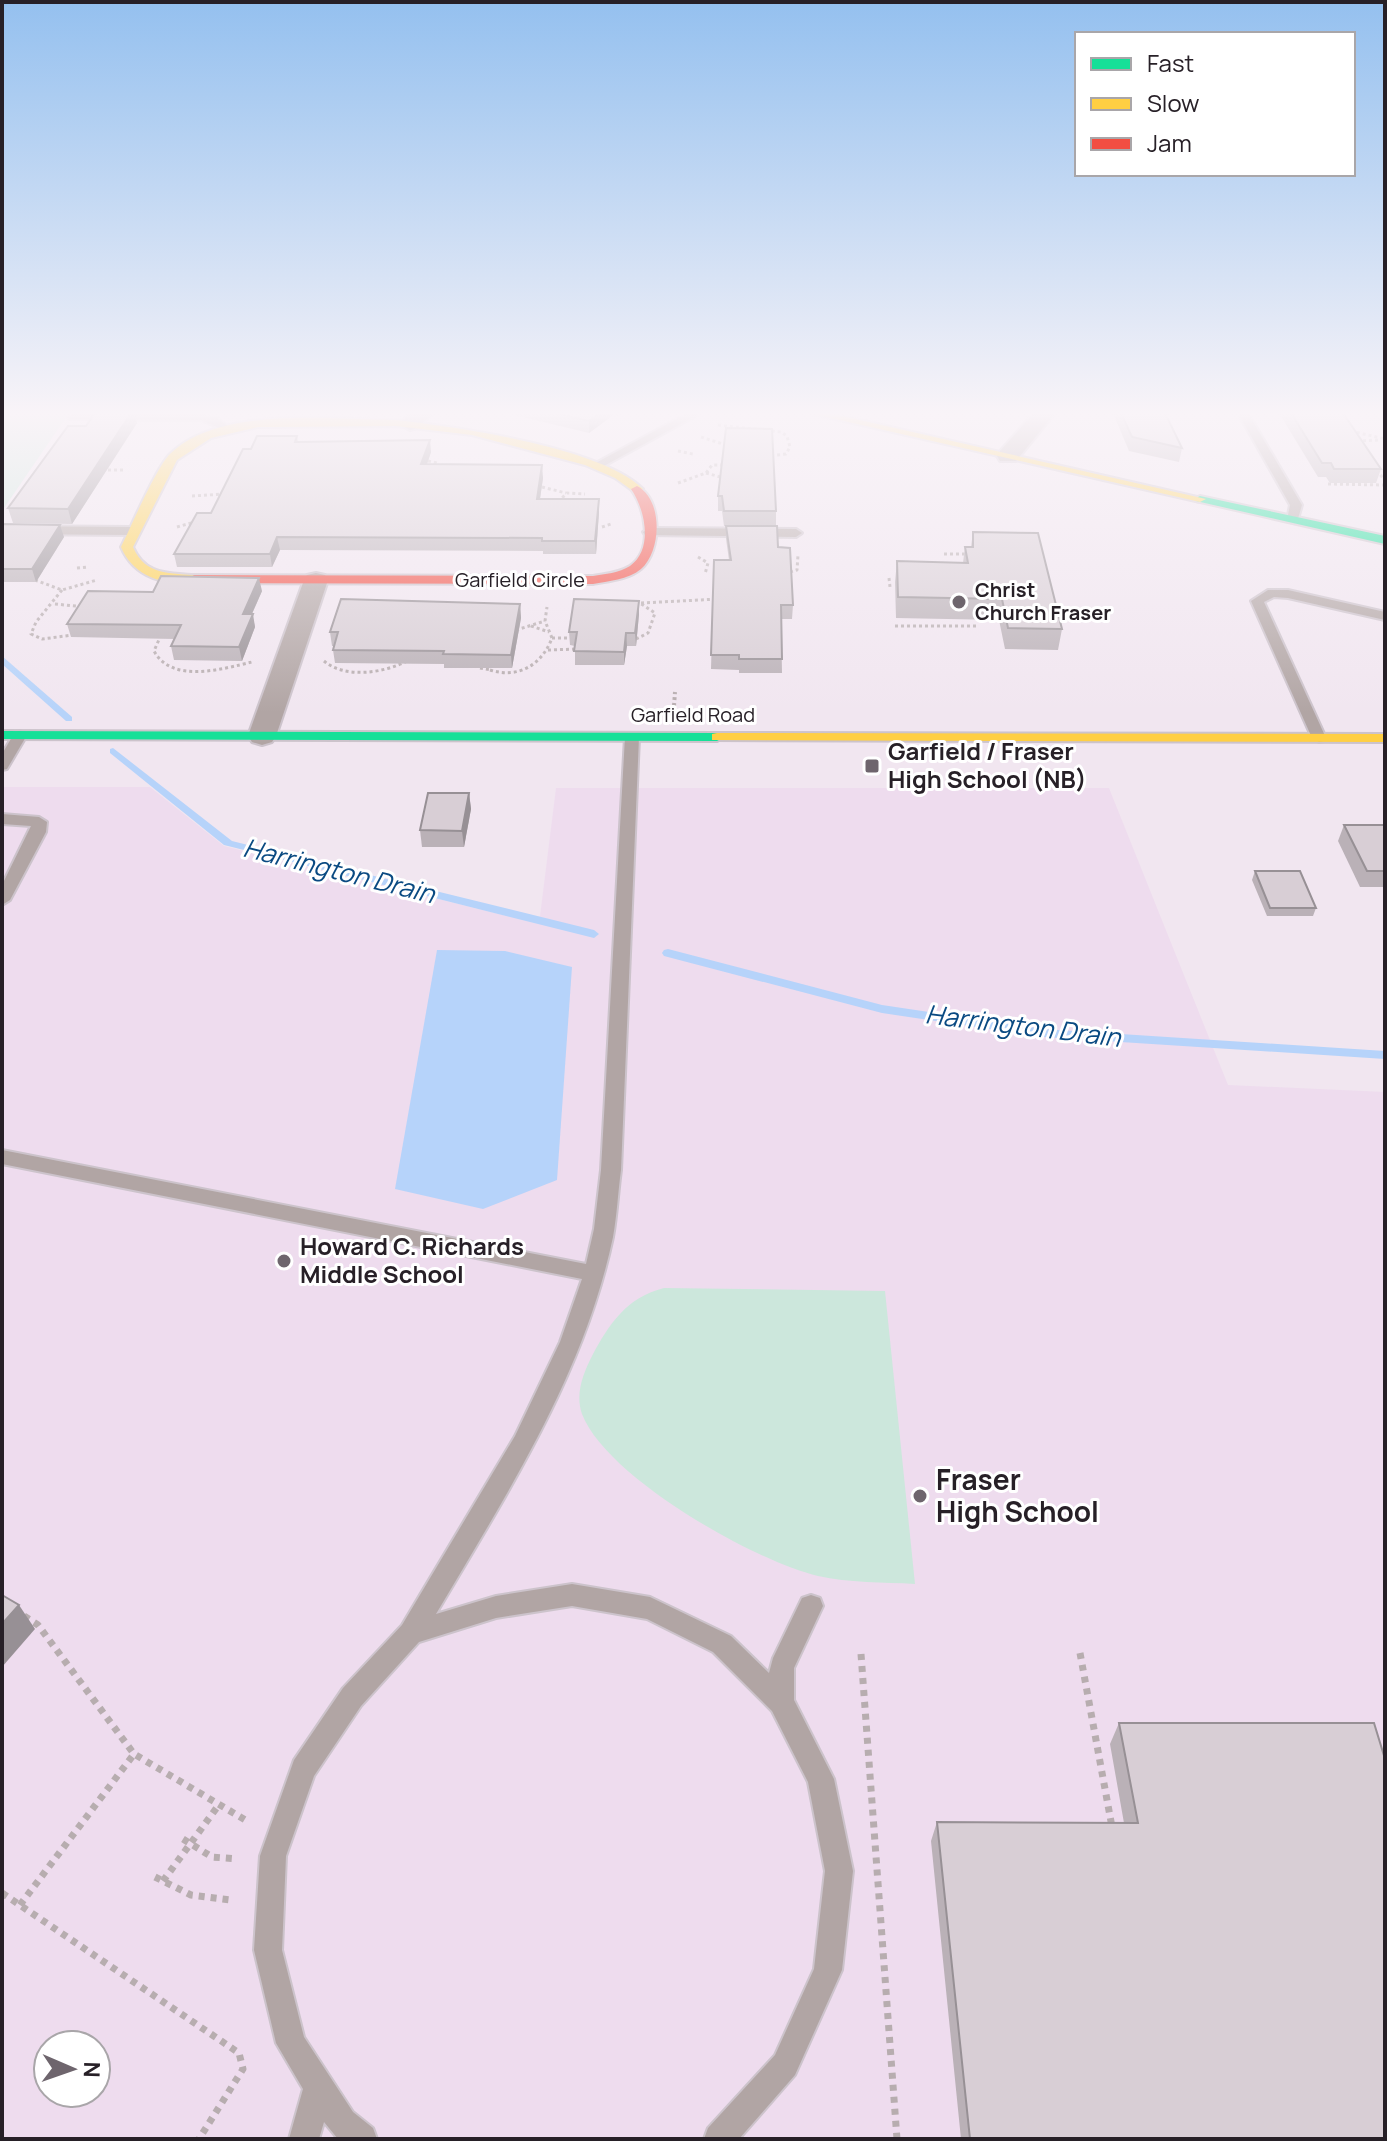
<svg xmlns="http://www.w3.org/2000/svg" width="1387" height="2141" font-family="Manrope,sans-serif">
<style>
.built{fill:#eedcee;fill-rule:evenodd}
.green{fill:#cce7dc}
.water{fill:#b6d3fa}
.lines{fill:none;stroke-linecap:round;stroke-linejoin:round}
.stream{fill:#b6d3fa;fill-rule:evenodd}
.lane-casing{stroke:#ccc3cb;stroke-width:4}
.street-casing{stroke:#ccc3cb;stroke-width:4}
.fast-casing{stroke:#ccc3cb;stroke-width:4}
.slow-casing{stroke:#ccc3cb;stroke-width:4}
.jam-casing{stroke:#ccc3cb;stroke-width:4}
.path-far2{stroke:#b7adaf;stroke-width:3;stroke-dasharray:3 3;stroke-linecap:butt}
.path-far1{stroke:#b7adaf;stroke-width:4;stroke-dasharray:3 3;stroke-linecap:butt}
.path{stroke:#b7adaf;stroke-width:7;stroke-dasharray:6 6;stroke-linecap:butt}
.lane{fill:#b1a5a4;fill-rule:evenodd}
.street{fill:#b1a5a4;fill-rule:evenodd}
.fast{fill:#16e098;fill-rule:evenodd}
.slow{fill:#ffcf43;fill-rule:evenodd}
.jam{fill:#f24e42;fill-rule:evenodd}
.wall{fill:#bab1b7}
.shaded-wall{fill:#979095}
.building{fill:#d8ced5;stroke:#979095;stroke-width:2}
.poi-dot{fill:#6e656d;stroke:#fff;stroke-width:3}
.labels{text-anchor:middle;stroke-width:6;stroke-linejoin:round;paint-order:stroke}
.far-street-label{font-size:20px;fill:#272027;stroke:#fff}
.far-poi-label{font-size:20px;font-weight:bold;fill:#272027;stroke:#fff;text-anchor:start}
.poi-label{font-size:24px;font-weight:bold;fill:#272027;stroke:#fff;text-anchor:start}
.water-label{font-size:26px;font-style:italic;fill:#0a4a82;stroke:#fff}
.near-poi-label{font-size:28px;font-weight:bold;fill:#272027;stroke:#fff;text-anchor:start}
</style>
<rect width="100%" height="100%" fill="#f1e6f0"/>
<path class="built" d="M2,787H150L224,846L539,924L556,788H1109L1228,1085L1385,1092V2139H2ZM48,2045H96V2093H48Z"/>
<g class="green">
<path d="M2,413H69L2,511Z"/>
<path d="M664,1288L885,1291L915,1584C883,1582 849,1583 818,1576C754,1561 606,1477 582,1414C575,1394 583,1374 592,1356C609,1324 627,1297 664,1288Z"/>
</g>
<path class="water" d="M437,950L505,951L572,967L557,1180L483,1209L395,1189Z"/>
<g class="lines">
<g class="stream">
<path d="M2,656L72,717V721H66L2,664Z"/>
<path d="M113,748L232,841L594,930L599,934L594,938L224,845L110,753V749Z"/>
<path d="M668,949L882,1005L1043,1029L1385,1051V1059L1043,1037L882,1013L664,956L662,953L664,950Z"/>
</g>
<g class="lane-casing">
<g id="lane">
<path d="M688,413H701L602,467L592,465Z"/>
<path d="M1238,413H1248L1302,505L1297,522L1287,520L1290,505Z"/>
<path d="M73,414H201L217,418L229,427L224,430L201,420L69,419L68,417Z"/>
<path d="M2,526L132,527L138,531L132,535L2,534Z"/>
<path d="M649,528L796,529L802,533L796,537L645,535L643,532Z"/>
<path d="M1268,590H1288L1385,612V620L1288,598L1274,597L1264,602L1326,738L1324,741L1319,742L1312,738L1251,601Z"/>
<path d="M20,731L27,735L7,769L2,770V754L15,732Z"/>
<path d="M632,733L639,737L621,1170C618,1192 617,1215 613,1237C584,1375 506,1495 436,1614L496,1596L572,1584L650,1597L731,1636L769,1673L773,1658L802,1598L811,1595L820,1598L823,1606L794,1668V1700L834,1779L853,1871L842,1970L795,2075L739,2139H704L708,2128L775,2055L814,1969L825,1871L808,1782L772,1711L713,1652L647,1619L572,1606L496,1618L419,1642L361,1706L314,1776L286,1856L282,1950L304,2037L353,2112L373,2128L377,2139H338L324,2122L319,2139H289L303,2089L276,2043L254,1950L260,1856L294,1760L343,1688L402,1625L515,1436L560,1342L582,1279L2,1164V1150L586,1264L594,1229L601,1170L625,737Z"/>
<path d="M2,814L39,817L47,822L46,832L10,900L2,905V885L31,826L2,824Z"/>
</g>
</g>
<g class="street-casing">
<g id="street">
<path d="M410,413H433L417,428L410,430L399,424Z"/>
<path d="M1034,413H1055L1016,461H1000L997,456L1000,451Z"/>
<path d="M316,573L325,575L328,580L276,736L272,742L262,745L252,742L248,736L304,580L307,575Z"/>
</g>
</g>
<g class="fast-casing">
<g id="fast">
<path d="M1200,496L1385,536V544L1196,501L1194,499Z"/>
<path d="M2,731L717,733L724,737L717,741L2,739Z"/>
</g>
</g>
<g class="slow-casing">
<g id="slow">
<path d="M809,413H829L1206,499L1200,502Z"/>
<path d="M396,420C456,427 601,447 643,489L633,491L615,478L585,465L472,435L396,426L258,427L211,438L177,460L133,547C146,577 171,572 198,576V582C167,587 134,578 121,547C131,527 156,468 170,454C220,405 331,420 396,420Z"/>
<path d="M717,733L1385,734V742L712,740V734Z"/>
</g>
</g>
<g class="jam-casing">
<path id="jam" d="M637,486C663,499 662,551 641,569C628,580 608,581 593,584L194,583L188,579L194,575L593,576C605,574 619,573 630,566C654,549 645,509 631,489Z"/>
</g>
<g class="path-far2">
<path d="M617,415L620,413"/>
<path d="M718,425L781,432L787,436L790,447L786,454L777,455"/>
<path d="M1351,431L1385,439"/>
<path d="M701,437L723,444"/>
<path d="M1357,441L1379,440"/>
<path d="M678,451L693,454"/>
<path d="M428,461L437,463"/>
<path d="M102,470H125"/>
<path d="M1377,470L1385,481"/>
<path d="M706,473L724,478"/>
<path d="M678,483L706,473L712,465H723"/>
<path d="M1328,484L1385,485"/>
<path d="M542,487L566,493"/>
<path d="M192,496L224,494"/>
<path d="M558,502L567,493L585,494"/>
<path d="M177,527L198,521"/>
<path d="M602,527L611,524"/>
<path d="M944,554H969"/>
<path d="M698,557L708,563L705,574"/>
<path d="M77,568L88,567"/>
<path d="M790,572L797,570L798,555"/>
<path d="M889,578L890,587"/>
<path d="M35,580L62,590L97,580"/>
<path d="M62,590L36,622L31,634L42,639L73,635"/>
<path d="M641,603L719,599"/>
<path d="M55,604L85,607"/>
<path d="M531,626L549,632"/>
<path d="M895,626H978"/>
<path d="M516,630L545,621"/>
<path d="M161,635L154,651C172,684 222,669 252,662"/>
<path d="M552,638H571"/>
<path d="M636,639L648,633L655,613L640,603"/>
<path d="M548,650L577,649"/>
<path d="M324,661C345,679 384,673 407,661"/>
<path d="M480,668L491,670"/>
<path d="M490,670C518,679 542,665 552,638L545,621L547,607"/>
</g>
<path class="path-far1" d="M674,706L675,692"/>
<g class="path">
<path d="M24,1616L38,1625L134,1754L247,1821"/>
<path d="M1080,1653L1112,1827"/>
<path d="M861,1654L897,2139"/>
<path d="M183,1839L212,1857L237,1859"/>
<path d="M155,1877L191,1895L231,1900"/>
<path d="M163,1881L218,1806"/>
<path d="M2,1893L239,2053L243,2069L199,2139"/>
<path d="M20,1905L134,1754"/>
</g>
<use href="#lane" class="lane"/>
<use href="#street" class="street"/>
<use href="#fast" class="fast"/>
<use href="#slow" class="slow"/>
<use href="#jam" class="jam"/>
</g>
<g class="wall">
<path d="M95,413H135L137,423L72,524L13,523L8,508L86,426Z"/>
<path d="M506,413H616L589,433Z"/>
<path d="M1113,413H1165L1182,448L1179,462L1129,451Z"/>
<path d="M1279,413H1343L1381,469L1376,483H1330L1326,477H1318Z"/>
<path d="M726,428L776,511V526L778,547L793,605L792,619H781L782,673H739V670L711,669L714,560H729L726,539V526H724L722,511H718V496Z"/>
<path d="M297,436L298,441L431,452L427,464L543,478L540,499H599V512L596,554H543V551L280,550L272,567H177L174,554L211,513L251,449Z"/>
<path d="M2,524L64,537L36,582H2Z"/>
<path d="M973,532L1062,629L1058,650L1005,649L999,620L896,618L895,582L897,561L963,563L965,547H971Z"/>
<path d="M262,591L252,614L255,627L242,661L174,660L171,646L175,639L71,637L67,624L153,592Z"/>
<path d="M639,601V614L636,646H627L624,665H575V646L570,645L569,632Z"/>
<path d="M520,604L521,618L512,668H444V664L335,663L333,650L334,646H332L330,632Z"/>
<path d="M469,793L471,809L464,847H422L420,830Z"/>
<path d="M1344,825H1385V887H1360L1338,841Z"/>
<path d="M1255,871L1316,908L1313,916H1267L1252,880Z"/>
<path d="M1119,1723L1385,2139H961L931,1841L937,1822L1124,1823L1110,1744Z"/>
</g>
<g class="shaded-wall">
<path d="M131,413H135L137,423L72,524L68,509Z"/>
<path d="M600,413H616L589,433V421Z"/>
<path d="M430,440L431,452L423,476L421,464Z"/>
<path d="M542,465L543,478L538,512L537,499Z"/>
<path d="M599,499V512L596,554L595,541Z"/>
<path d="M60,525L64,537L36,582L32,569Z"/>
<path d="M277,537L280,550L272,567L270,554Z"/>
<path d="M259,578L262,591L246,627L243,614Z"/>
<path d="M639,601V614L636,646L635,633Z"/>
<path d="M520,604L521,618L512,668L511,655Z"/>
<path d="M253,614L255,627L242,661L239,647Z"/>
<path d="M626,633L627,646L624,665V652Z"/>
<path d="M469,793L471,809L464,847L462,831Z"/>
<path d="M19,1605L35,1629L2,1667V1624Z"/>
</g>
<g class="building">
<path d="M95,413H131L68,509L8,508L68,426H86Z"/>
<path d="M555,413H600L589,421Z"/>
<path d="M1121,413H1165L1182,448L1132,437Z"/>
<path d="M1291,413H1343L1381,469H1334L1331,463H1322Z"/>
<path d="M726,428L772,429L776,511H724L722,496H718Z"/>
<path d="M257,436H297L295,442L430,440L421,464L542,465L537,499H599L595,541H542V538L277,537L270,554H174L197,513H211L243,449H251Z"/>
<path d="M2,524L60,525L32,569H2Z"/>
<path d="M726,526H777L778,547L790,548L793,605H781L782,659H739V655H711L714,560H731Z"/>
<path d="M973,532L1038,533L1062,629L1008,628L1002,599L898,597L897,561L968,563L965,547H973Z"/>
<path d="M161,576L259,578L243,614H253L239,647L171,646L181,625L67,624L88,591L153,592Z"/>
<path d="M341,599L520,604L511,655L443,654L444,651L333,650L338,632H330Z"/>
<path d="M574,599L639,601L635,633H626L624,652L574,651L577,632H569Z"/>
<path d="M428,793H469L462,831L420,830Z"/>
<path d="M1344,825H1385V871H1367Z"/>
<path d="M1255,871H1300L1316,908H1270Z"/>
<path d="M2,1595L19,1605L2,1624Z"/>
<path d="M1119,1723H1374L1385,1759V2139H970L937,1822L1138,1823Z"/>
</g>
<linearGradient id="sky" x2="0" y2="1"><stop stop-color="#94c0ef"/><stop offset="0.58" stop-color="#f9f4f8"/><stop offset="1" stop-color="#f9f4f8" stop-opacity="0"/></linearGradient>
<rect width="1387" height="713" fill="url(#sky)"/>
<g class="poi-dot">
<circle cx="959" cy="602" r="8"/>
<rect x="864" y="758" width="16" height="16" rx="4"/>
<circle cx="284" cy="1261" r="8"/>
<circle cx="920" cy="1496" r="8"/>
</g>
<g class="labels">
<g class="far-street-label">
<text x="520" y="587">Garfield Circle</text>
<text x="693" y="722">Garfield Road</text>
</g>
<g class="far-poi-label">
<text x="975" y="597">Christ<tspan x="975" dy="23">Church Fraser</tspan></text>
</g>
<g class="poi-label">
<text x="888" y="760">Garfield / Fraser<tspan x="888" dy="28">High School (NB)</tspan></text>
<text x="300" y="1255">Howard C. Richards<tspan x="300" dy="28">Middle School</tspan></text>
</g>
<g class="water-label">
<text transform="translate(339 871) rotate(14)" y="9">Harrington Drain</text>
<text transform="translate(1023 1026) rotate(7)" y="9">Harrington Drain</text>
</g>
<g class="near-poi-label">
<text x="936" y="1490">Fraser<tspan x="936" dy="32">High School</tspan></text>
</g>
</g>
<rect width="1387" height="2141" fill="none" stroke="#272027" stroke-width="8"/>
<rect x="1075" y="32" width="280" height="144" fill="#ffffff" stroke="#a9a6a9" stroke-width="2"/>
<rect x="1091" y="58" width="40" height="12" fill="#16e098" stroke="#a9a6a9" stroke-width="2"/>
<text x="1147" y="72" font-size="24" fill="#272027">Fast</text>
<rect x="1091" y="98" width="40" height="12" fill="#ffcf43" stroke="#a9a6a9" stroke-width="2"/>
<text x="1147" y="112" font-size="24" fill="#272027">Slow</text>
<rect x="1091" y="138" width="40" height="12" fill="#f24e42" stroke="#a9a6a9" stroke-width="2"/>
<text x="1147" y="152" font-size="24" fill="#272027">Jam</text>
<g transform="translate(72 2069) rotate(92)"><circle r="38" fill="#ffffff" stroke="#a9a6a9" stroke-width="2"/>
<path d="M0-6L14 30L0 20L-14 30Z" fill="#6e656d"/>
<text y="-12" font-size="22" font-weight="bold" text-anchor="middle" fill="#272027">N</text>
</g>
</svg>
